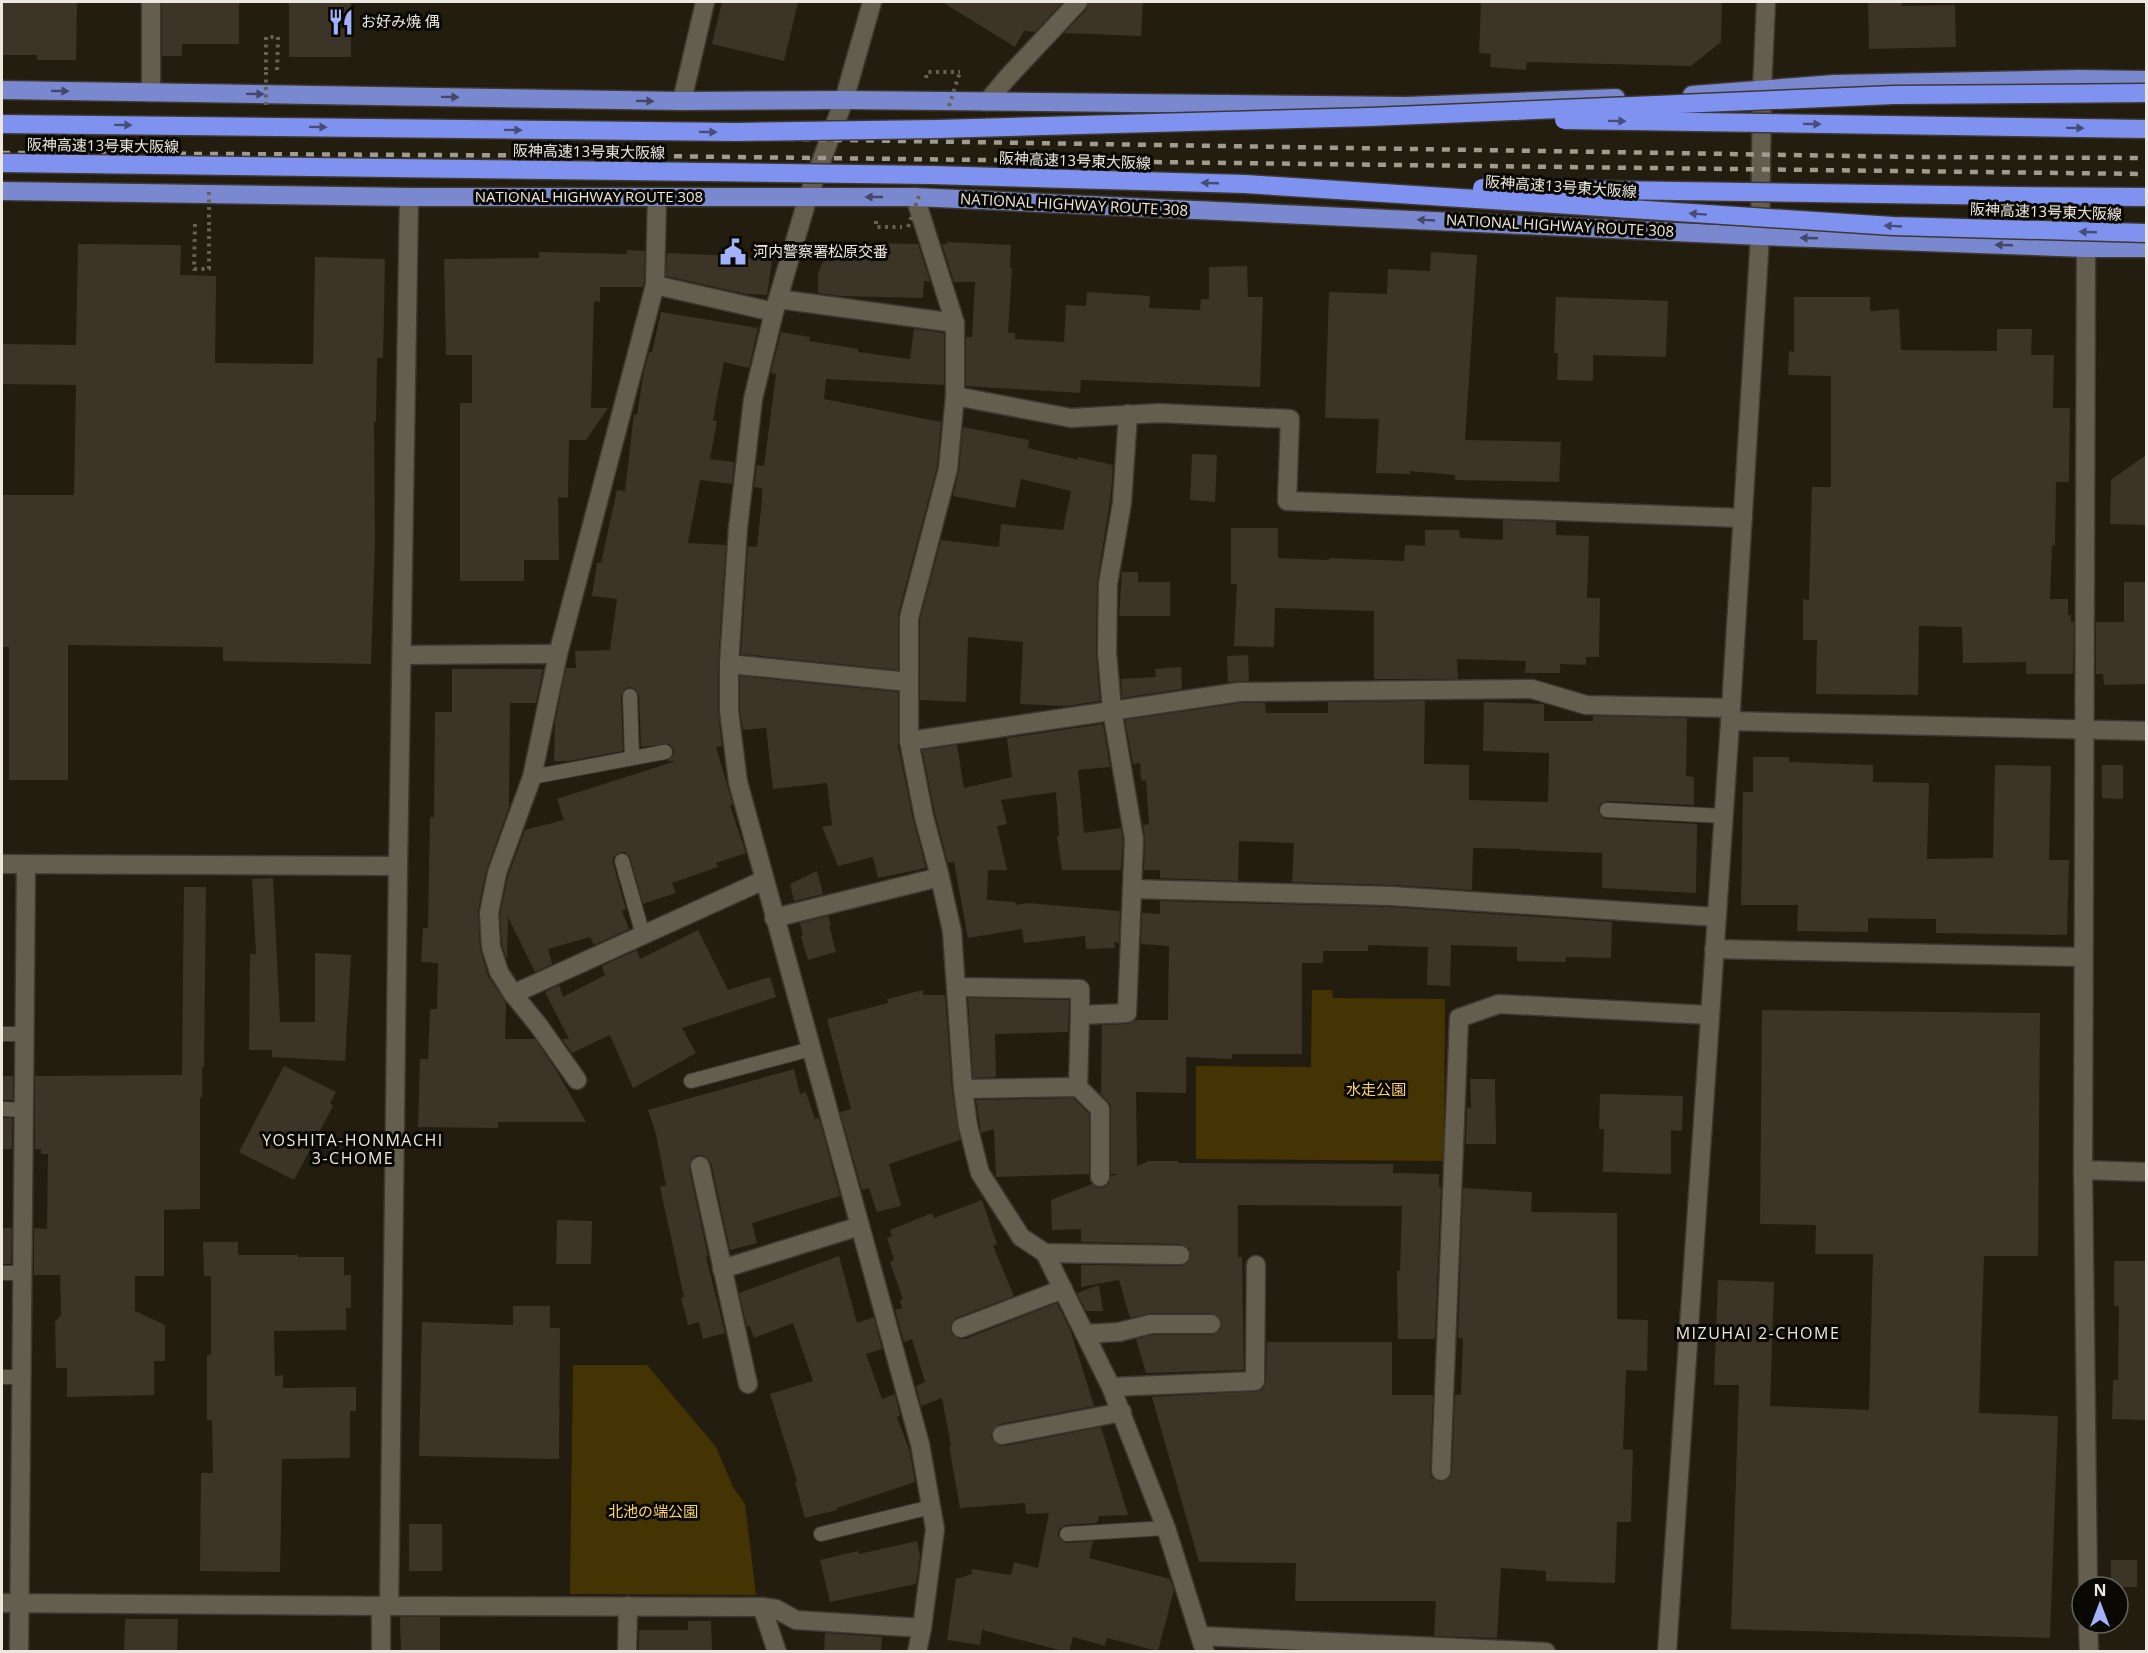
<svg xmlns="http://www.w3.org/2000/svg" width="2148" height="1653" font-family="'Open Sans','Noto Sans JP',sans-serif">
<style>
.green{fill:#453403}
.building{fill:#3c3527}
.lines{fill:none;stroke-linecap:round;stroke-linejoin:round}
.service-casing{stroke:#3d3831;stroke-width:16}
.minor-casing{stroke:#3d3831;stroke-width:21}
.tertiary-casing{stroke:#3d3831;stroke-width:21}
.trunk-casing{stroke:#3d3831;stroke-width:21}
.motorway-casing{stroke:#3d3831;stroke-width:21}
.path{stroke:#666155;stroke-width:4;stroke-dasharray:3 4.5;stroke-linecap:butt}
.service{stroke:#645e4e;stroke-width:14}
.minor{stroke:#645e4e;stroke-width:18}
.tertiary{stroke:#645e4e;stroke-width:18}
.trunk{stroke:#7a88cf;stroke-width:18}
.motorway{stroke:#8092ef;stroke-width:18}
.rail{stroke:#a09b90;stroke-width:4.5;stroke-dasharray:8 8;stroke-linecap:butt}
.motorway-bridge-casing{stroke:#3d3831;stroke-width:21;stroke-linecap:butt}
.path-bridge{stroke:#666155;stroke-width:4;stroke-dasharray:3 4.5;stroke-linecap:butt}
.motorway-bridge{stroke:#8092ef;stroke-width:18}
.oneway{fill:#424869}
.oneway2{fill:#454d79}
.labels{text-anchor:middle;stroke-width:6;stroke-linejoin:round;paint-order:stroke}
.poi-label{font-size:15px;fill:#ece8df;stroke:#0a0803;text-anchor:start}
.street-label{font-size:15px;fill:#ece8df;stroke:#0a0803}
.park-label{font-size:15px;fill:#fbd26d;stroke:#0a0803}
.neighbourhood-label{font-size:16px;letter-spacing:1.5px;fill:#ece8df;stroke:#0a0803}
</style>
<rect width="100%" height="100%" fill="#231d0f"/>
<g class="green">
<path d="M1312,990H1332L1333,998L1445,999L1444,1161L1196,1159V1066L1311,1067Z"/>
<path d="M573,1365H647L716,1447L733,1487L745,1504L756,1595L570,1594Z"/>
</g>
<g class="building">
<path d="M2,2H77L76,60H37V55H2Z"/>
<path d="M162,2H239V44H182V56H162Z"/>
<rect x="289" y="2" width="62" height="55"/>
<path d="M722,2H798L784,61L712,44Z"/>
<path d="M942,2H1063L1035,32L1024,31L1015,47Z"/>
<path d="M1089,2H1143L1141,36L1064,33L1086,10Z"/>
<path d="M1481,2H1722L1721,42L1691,66L1527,62L1526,70L1490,67L1491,54L1479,53Z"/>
<path d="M1868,2H1902V6L1955,5L1956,47L1869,49Z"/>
<path d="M832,242L918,244L930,281H924L923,298L840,296L818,293V273Z"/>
<path d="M947,242L1011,245L1010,268H1012L1008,333H1015V339L1064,342L1066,305L1086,306L1087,292L1150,296L1149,308L1200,310L1201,299H1209V267L1247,266L1248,297H1263L1260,387L1081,380L1080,393L966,386V337H972L975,282H954L942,244H947Z"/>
<path d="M78,244L181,245L180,275L216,276L215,363L313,364L315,257L385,259L383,358H377L376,422H374L375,543L371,664L223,661V647L68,645V780H9V647H2V495H74L76,385L2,384V344L76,345Z"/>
<path d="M627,250L645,251L644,283L643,287H600V302L594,301L591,408H608L586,440H569L568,498L558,497L559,560H524V581H460V403H472V355H446L444,259L539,258V252L627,254Z"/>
<path d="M1431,252L1477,255L1465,440L1561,442L1559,482L1455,480V475L1410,471V474L1376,473L1379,419L1325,418L1329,292L1387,294L1388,269L1430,271Z"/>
<path d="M667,253L733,256L772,261L767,295L746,294L666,276Z"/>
<path d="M1556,297L1668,301L1666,357L1593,355V381L1557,380L1558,353H1554Z"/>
<path d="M1794,297H1870V311L1899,309L1901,350L1997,351V329H2032L2031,355H2054L2053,408H2070L2069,482H2056L2055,546L2052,545L2050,599H2068V615H2071V622H2074L2073,674H2026V662L1963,663L1962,627L1919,626L1918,695L1816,694L1817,640H1803V599L1809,600L1812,487H1831V376L1788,375L1789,351L1794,352Z"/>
<path d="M661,312L758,328L749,368L724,362L717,397L713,421H717L710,459L734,462L732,484L700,480L688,543L726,545L718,664V711L722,746L716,747L733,805L730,806L746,853L716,863L718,867L672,883L676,893L643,904L630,858L625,852L619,853L613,858V863L626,909L622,911L629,929L594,945L590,937L548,949L552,964L535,972L508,917L507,960L502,945L500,914L508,876L525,830L564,820L557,799L676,761H667L674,754V750L669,744L641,747L639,696L637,691L630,687L625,689L621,696L623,751L569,761H554L555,722L566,668H576L575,651L610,650L617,599L592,596L597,563H601L617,490L625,491L634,414L637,415L644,371L649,352H652Z"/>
<path d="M914,329L944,333V385L826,379L824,399L941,422L937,467L898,615V670L741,654L748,546L757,547L762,500V488L754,487L757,465L764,466L776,374L771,373L781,332L810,337L809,341L858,349V352L910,359Z"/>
<path d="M963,427L1029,440L1028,448L1078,460V457L1113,465L1111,494L1097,584L1096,652L1100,701L1066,706L1020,704L1023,642L968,637L966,702L920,700V619L941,540L999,547L1001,524L1063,530L1071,491L1021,479L1015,508L953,496L959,470Z"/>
<path d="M1192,454L1217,455L1215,502L1190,500Z"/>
<path d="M2146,455V525L2110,524L2111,480Z"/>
<path d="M1503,520L1556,522V535L1589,536L1587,598H1600L1599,657H1586V665L1560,664V673H1525L1526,661L1457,659L1458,679H1374V611L1275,608L1274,647L1234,646L1237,584H1231V528H1278V558L1329,560V558L1404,561L1405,545L1425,546V530H1459L1460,538L1503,540Z"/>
<path d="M1122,572H1138V582H1170V616H1119Z"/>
<path d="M2124,582H2146V684L2104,685L2103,674H2096V622H2124Z"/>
<path d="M1248,655L1249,681L1228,682L1227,656Z"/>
<path d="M1181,667L1182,689L1122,698L1121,679L1156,677L1155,669Z"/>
<path d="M452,669H543L536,703H510L509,807L486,871L478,911L480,948L488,976L506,1003L505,1039H535L556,1070L586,1122H498V1128L418,1127L420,1059H428L430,1009H437L438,963L421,962L423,928H428L430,817H434L435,712H452Z"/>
<path d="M740,676L898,692V750H899L913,819L926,868L878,878L873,857L838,866L822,827L832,825L827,783L773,789L766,728L743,730L740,710Z"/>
<path d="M1425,701L1424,764L1469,765V800L1548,802L1549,753L1483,751L1484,702L1544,704V721H1593V716L1687,718L1686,776L1694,777V805L1607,801L1600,805L1598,810L1602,817L1607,819L1697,824L1696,893L1602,888V853L1521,850V849L1473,848L1472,890L1392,885L1292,882L1294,843L1239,841L1238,881L1160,878V870H1144L1145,839L1143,825L1149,824L1146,780L1141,781L1140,763L1133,764L1125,720L1240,703H1265L1266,713H1328V702Z"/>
<path d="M1103,724L1110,767L1078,770L1084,833L1121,828L1123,840L1121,870H1062L1057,836H1059L1056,792L1001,800L1007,824L997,826L1007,870H988L987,900L1015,902L1016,905L1028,903L1120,911L1119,943L1114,942L1115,948L1086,949L1085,936L1024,943L1022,929L968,938L954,862L948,863L935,814L922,750L957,745L964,788L1012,777L1007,738Z"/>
<path d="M1753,757H1789V762L1873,765V782L1929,783L1927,859L1993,858L1995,765L2051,766L2049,860H2069L2067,935L1936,933V919L1868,918V932L1797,931L1798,905H1741L1743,792H1753Z"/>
<path d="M2102,765H2123V799L2102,798Z"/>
<path d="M817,871L823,894L794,901L790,884Z"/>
<path d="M273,878L280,1022H315V953L351,955L345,1061L272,1057V1050H249L250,954H256L252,879Z"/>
<path d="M184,887H206L204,1067H202V1097H200V1209L164,1210V1276H135V1311L165,1325V1361H154V1395L67,1397V1368H56L55,1322L61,1315L60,1275H34V1228L47,1229L48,1154H41V1149H35V1076L182,1075Z"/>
<path d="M1160,901L1390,907L1612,922L1611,958L1566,957V962L1517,961V947L1451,945L1450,986L1427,985L1428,947L1368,945V951H1323V963H1302V1054H1232V1059L1186,1057V1093L1136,1092L1137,1166L1149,1161H1178V1163L1393,1164V1173L1439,1174V1187H1441L1435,1339H1398L1397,1271H1400L1402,1206L1238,1205V1257H1242L1244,1370L1146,1373L1136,1339L1152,1335H1212L1221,1329L1220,1318L1211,1313H1151L1130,1318L1119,1280L1081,1287V1265L1180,1266L1186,1264L1191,1256L1189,1249L1181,1244L1081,1242V1229L1052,1230L1051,1200L1092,1184L1099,1188L1105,1187L1109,1183L1111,1176L1118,1174H1111V1105L1101,1094L1102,1025L1128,1024L1136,1020H1168L1169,946L1141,944L1142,913L1160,914Z"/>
<path d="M828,916L831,925H829L836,952L808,960L801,936H803L800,923Z"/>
<path d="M698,930L728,990L770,977L776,997L682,1028L696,1053L633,1088L610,1035L572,1053L562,1039H569L545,992L559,985L563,997L605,975L602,966L637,950L640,959Z"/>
<path d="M923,990V995H945L952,1090L960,1140L889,1164L901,1206L877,1212L869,1188L862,1190L840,1112L851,1109L827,1019L888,1003L887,999Z"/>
<path d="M968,998L1069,1000L1068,1032L995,1034L996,1077L973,1078Z"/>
<path d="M1762,1010L2040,1013L2038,1256H1984L1979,1413L2058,1416L2050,1638L1731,1629L1739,1385H1714L1718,1280L1774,1282L1770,1406L1869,1410L1873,1254H1815L1816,1225L1760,1224Z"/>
<path d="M284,1066L336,1092L330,1103L333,1106L294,1180L239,1152Z"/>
<path d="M794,1069L800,1094L806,1092L815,1119L819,1118L840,1196L752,1223L757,1243L730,1250L711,1163L703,1155H697L692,1158L689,1168L708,1256L706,1257L725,1333L703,1339L699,1322L688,1325L681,1298L684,1297L660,1187L666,1185L656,1134L648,1110Z"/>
<rect x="2" y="1076" width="11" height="24"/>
<path d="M1470,1079H1495L1496,1144H1466L1467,1108H1471Z"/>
<path d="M1600,1094L1683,1096L1682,1131L1671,1130V1174L1603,1172L1604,1129H1599Z"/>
<path d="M1073,1098L1089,1114V1174L996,1177L994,1129L981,1133L976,1100Z"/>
<rect x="2" y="1118" width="10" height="31"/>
<path d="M1463,1188L1532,1192L1531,1212L1617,1213V1319L1648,1320L1647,1371L1626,1370L1623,1449L1633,1450L1631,1522H1617L1615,1583L1546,1581V1571L1501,1568L1497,1638L1434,1636L1436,1601H1295L1296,1563L1199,1562L1152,1397L1260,1391L1264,1387L1266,1381L1267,1342H1392V1395H1433L1430,1471L1431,1477L1440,1482L1450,1477L1452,1471L1455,1395H1461L1463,1338H1458Z"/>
<path d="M982,1200L997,1244L993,1246L1014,1296L956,1318L950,1326L951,1333L959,1339H965L1057,1303L1071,1332L1094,1406L1000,1424L992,1431L991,1438L998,1445L1004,1446L1101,1427L1128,1515L1099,1516L1097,1523L1066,1525L1059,1529L1058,1535L1060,1539L1067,1543L1093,1541L1089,1558L1170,1579L1174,1590L1158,1651L1107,1638L1105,1646L1073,1637L1069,1652H1067L982,1630L980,1645L947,1640L956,1579L972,1574L971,1569L1011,1575L1014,1562L1038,1568L1049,1513L1026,1514L1025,1503L960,1508L949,1446H951L942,1398L921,1406L916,1386L925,1382L912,1339L904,1342L895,1310L902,1308L900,1300L903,1299L890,1262L894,1260L887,1238L892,1236L890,1230L932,1213L934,1218Z"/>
<path d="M557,1220L592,1221L591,1264H556Z"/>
<path d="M2,1228H12L11,1264H2Z"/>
<path d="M203,1242H238V1255H298V1257H344V1275H351V1308H346V1330L274,1331L275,1376L283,1375V1388L356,1387V1411H350V1458L282,1459L280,1572L200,1571L201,1473H213L212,1420H207V1355H211V1276H204Z"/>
<path d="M839,1256L857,1323L874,1317L882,1349L866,1354L882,1399L895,1394L900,1415L897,1417L910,1452L915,1482L837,1508V1510L805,1518L795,1482L797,1481L770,1394L813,1381L793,1323L754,1338L750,1326L747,1327L739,1293Z"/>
<path d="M2114,1261H2146V1420L2112,1419L2113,1380H2118L2119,1306H2114Z"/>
<path d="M1099,1285L1103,1311H1086L1077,1293Z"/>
<path d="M513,1306H550V1328H560L559,1459L419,1456L422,1322L513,1325Z"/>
<rect x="409" y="1524" width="33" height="47"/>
<path d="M917,1541L920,1556L916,1584L830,1602L820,1560L858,1551L859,1554Z"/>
<rect x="2111" y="1560" width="26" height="27"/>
<path d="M400,1617H440V1652H401Z"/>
<path d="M125,1619H178L177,1652H124Z"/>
<path d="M688,1621H711L712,1652H639V1630H688Z"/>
<path d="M825,1633L882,1637L881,1652H824Z"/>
</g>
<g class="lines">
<g class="service-casing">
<g id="service">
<path d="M630,696L632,758"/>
<path d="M532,777L665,752"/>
<path d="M1607,810L1723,816"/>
<path d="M622,861L643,935"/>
<path d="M2,1034H25"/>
<path d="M691,1081L811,1049"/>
<path d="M2,1109L24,1110"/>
<path d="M2,1273H23"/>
<path d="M2,1377H22"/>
<path d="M821,1534L931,1507"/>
<path d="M1067,1534L1166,1528"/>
</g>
</g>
<g class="minor-casing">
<g id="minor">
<path d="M151,92V2"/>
<path d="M682,101L705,2"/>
<path d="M987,102L1007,78L1078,2"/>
<path d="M808,197L774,312L753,399L738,528L729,664V711L738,782L920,1444L935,1529L922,1628L917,1652"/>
<path d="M915,197L955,323V396L948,469L909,618V741L924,817L938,869L952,931L963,1089L968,1126L980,1173L1021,1237L1045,1253L1111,1387L1166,1528L1205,1652"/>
<path d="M2086,248L2083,1170L2146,1172"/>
<path d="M655,285L774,312"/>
<path d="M778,299L955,323"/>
<path d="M955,396L1071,418L1159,413L1290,419L1287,501L1743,518"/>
<path d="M402,655L558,654"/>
<path d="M729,664L909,682"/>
<path d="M909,741L1239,692L1532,689L1586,705L1731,708"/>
<path d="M2,864L398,866"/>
<path d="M1132,889L1391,896L1716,917"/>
<path d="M774,918L940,877"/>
<path d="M1714,949L2083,957"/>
<path d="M956,987L1080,989V1015L1127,1013L1134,839L1112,710L1107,652L1108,584L1122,503L1128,414"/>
<path d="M513,994L764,880"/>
<path d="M577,1080L539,1026L513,994L499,972L491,947L489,913L497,873L532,777L558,654L655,285L657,197"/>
<path d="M1078,1087L1080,1015"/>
<path d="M963,1089L1078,1087L1100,1109V1177"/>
<path d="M700,1166L748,1384"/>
<path d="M2083,1170L2088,1587"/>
<path d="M1045,1253L1180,1255"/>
<path d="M722,1269L860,1226"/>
<path d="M961,1328L1063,1289"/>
<path d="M1085,1334L1119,1332L1151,1324H1211"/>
<path d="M1111,1387L1255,1381L1256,1265"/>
<path d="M1002,1435L1122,1412"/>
<path d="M1441,1471L1459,1018L1499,1004L1709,1015"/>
<path d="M389,1606L762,1607L776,1609L796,1620L922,1628"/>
<path d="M762,1607L777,1652"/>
<path d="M2088,1623L2089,1652"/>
<path d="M1201,1636L1546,1652"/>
<path d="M19,1652L26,865"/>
<path d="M381,1652V1606"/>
<path d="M627,1652L628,1606"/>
</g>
</g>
<g class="tertiary-casing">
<g id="tertiary">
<path d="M808,197L844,100L872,2"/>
<path d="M1730,721L2146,731"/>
<path d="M2,1603L389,1606L398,866L409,197"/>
<path d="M1667,1652L1731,708L1760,236L1762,90L1766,2"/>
</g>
</g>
<g class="trunk-casing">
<g id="trunk">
<path d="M2,90L682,101L844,100L1406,106L1616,98"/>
<path d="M1692,95L1834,84L2079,79L2146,80"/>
<path d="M2,191L409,197H915L1760,236L2086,248H2146"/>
</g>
</g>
<g class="motorway-casing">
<g id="motorway">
<path d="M2016,127L2146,129"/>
<path d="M2014,196L2146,197"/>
</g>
</g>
<g class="path">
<path d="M266,70V37H278L277,71"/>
<path d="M926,78L927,72H960"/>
<path d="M876,221V227H902"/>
<path d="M195,224L194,269H209V225"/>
</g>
<use href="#service" class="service"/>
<use href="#minor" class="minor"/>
<use href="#tertiary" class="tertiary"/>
<use href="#trunk" class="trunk"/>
<use href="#motorway" class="motorway"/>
<g class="rail">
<path d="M2,131L652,137L1920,157L2146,158"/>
<path d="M2,153L652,156L2146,174"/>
</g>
<g class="motorway-bridge-casing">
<g id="motorway-bridge">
<path d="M1564,120L2016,127"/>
<path d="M2,124L737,132L937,129L1370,117L1894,95L2146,93"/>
<path d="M2,163L931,175L1245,184L1893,226L2146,233"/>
<path d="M1482,188L2014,196"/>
</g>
</g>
<g class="path-bridge">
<path d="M266,105V70"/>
<path d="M949,106L960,72"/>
<path d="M209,225V188"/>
<path d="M908,227L919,196"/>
</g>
<use href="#motorway-bridge" class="motorway-bridge"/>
</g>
<defs><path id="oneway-solid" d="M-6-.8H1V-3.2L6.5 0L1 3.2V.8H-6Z" transform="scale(1.5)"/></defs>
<g class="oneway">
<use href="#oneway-solid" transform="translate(60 91) rotate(1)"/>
<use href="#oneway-solid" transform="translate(255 94) rotate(1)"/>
<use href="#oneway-solid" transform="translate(450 97) rotate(1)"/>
<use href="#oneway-solid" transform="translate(645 101) rotate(1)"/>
<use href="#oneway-solid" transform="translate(874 197) rotate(180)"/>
<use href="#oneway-solid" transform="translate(1426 220) rotate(-177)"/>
<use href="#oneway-solid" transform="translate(1809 238) rotate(-178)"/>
<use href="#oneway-solid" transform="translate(2004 245) rotate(-178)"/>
</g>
<g class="oneway2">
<use href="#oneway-solid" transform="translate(1617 121) rotate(1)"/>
<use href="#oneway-solid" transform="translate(1812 124) rotate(1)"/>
<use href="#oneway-solid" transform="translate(123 125) rotate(1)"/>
<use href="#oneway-solid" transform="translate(318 127) rotate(1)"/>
<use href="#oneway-solid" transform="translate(2075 128) rotate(1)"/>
<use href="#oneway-solid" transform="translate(513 130) rotate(1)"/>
<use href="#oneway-solid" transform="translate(708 132) rotate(1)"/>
<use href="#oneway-solid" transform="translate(1210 183) rotate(-178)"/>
<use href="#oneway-solid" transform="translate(1698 214) rotate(-176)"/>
<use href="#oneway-solid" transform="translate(1893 226) rotate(-177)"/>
<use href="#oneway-solid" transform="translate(2088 232) rotate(-178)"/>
</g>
<defs>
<g id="restaurant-bare" transform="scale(2.07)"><path d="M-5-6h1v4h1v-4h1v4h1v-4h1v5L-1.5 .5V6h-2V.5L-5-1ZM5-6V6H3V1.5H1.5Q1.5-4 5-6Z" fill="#a2b2fd" stroke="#0a0803" stroke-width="2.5" paint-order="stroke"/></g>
<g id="civic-bare" transform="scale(2.07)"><path d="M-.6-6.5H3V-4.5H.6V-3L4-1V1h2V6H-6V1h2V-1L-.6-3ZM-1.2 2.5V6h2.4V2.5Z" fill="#a2b2fd" stroke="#0a0803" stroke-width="2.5" paint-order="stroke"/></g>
</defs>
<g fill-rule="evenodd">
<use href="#restaurant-bare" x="341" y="22"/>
<use href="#civic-bare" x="733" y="252"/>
</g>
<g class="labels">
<g class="poi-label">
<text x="361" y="27">お好み焼 偶</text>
<text x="753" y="257">河内警察署松原交番</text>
</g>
<g class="street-label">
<text transform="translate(103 146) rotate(1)" y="5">阪神高速13号東大阪線</text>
<text transform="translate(589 152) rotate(1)" y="5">阪神高速13号東大阪線</text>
<text transform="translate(1075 161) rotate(2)" y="5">阪神高速13号東大阪線</text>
<text transform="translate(1561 187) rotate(4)" y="5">阪神高速13号東大阪線</text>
<text x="589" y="202">NATIONAL HIGHWAY ROUTE 308</text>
<text transform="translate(1074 205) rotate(3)" y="5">NATIONAL HIGHWAY ROUTE 308</text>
<text transform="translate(2046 212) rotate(2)" y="5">阪神高速13号東大阪線</text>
<text transform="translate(1560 226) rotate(3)" y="5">NATIONAL HIGHWAY ROUTE 308</text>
</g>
<g class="park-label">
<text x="1376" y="1095">水走公園</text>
<text x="653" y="1517">北池の端公園</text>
</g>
<g class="neighbourhood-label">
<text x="353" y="1146">YOSHITA-HONMACHI<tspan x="353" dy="18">3-CHOME</tspan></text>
<text x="1758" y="1339">MIZUHAI 2-CHOME</text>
</g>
</g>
<rect width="2148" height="1653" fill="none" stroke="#ece8df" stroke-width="6"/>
<g transform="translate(2100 1605)"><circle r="28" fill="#0a0803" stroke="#64625b" stroke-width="1.5"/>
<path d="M0-4.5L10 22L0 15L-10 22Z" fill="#a2b2fd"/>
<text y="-9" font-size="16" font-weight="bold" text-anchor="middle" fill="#ece8df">N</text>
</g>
</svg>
